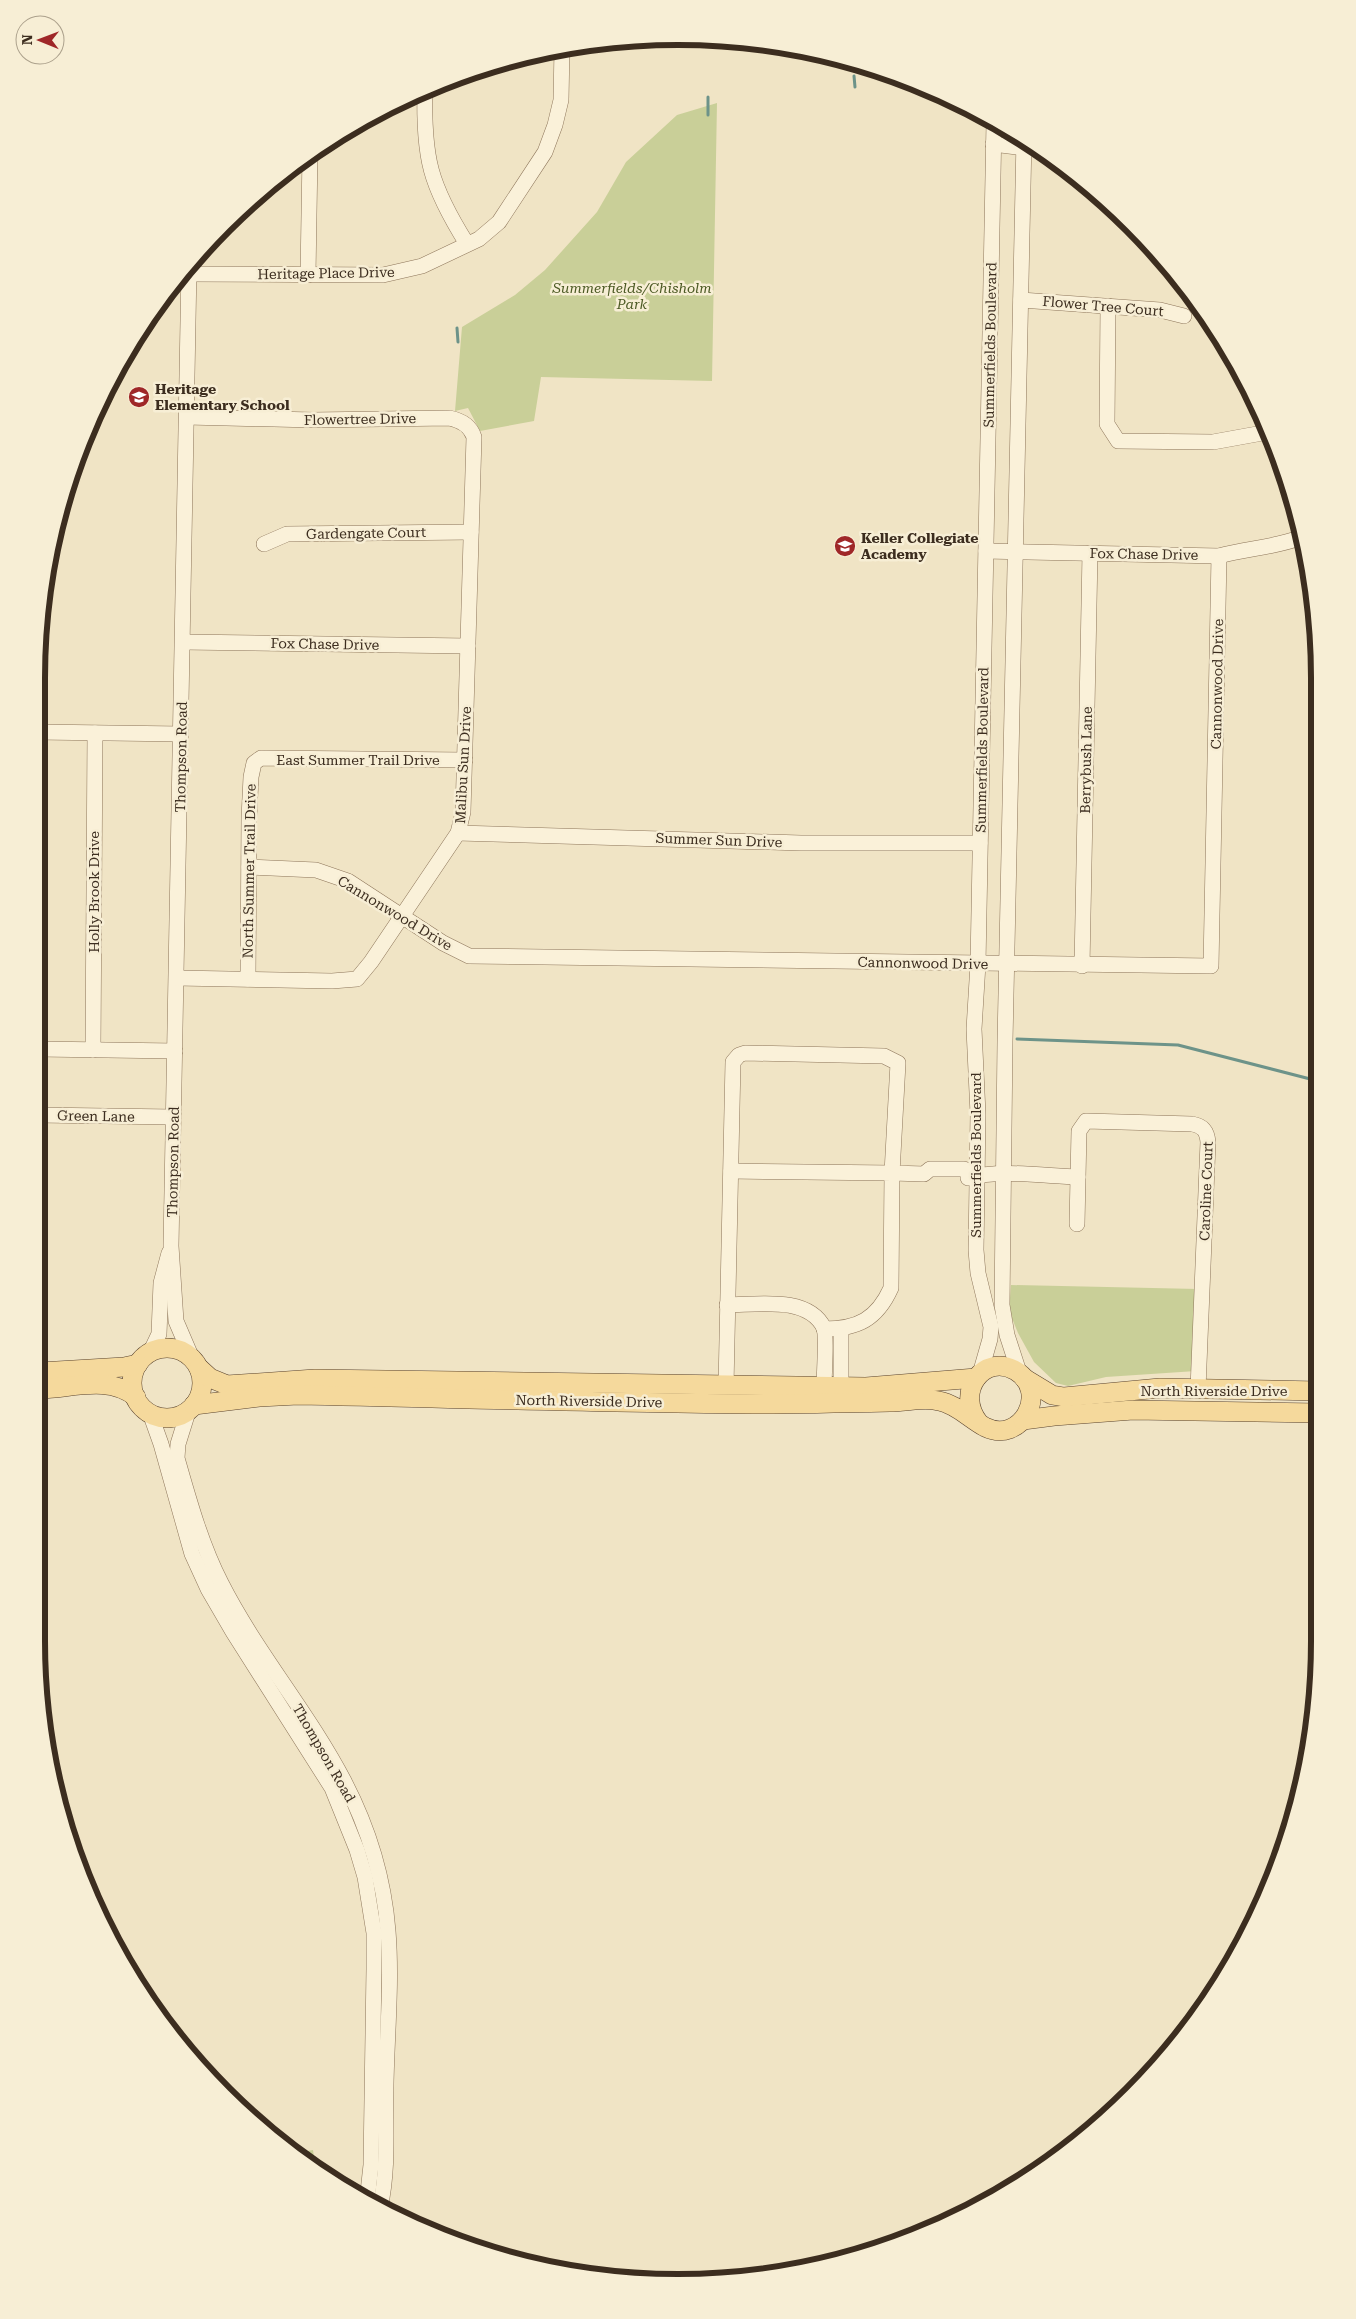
<svg xmlns="http://www.w3.org/2000/svg" width="1356" height="2319" font-family="'Roboto Serif',serif">
<style>
.green{fill:#c9cf98}
.lines{fill:none;stroke-linecap:round;stroke-linejoin:round}
.stream{stroke:#6d9389;stroke-width:3}
.minor-casing{stroke:#8d755a;stroke-width:16}
.major-casing{stroke:#5a432e;stroke-width:20}
.minor{stroke:#faf1d9;stroke-width:15}
.major{stroke:#f5d99c;stroke-width:19}
.labels{text-anchor:middle;stroke-width:5;stroke-linejoin:round;paint-order:stroke}
.street-label{font-size:14px;fill:#3c2d1f;stroke:#f7eed5}
.park-label{font-size:14px;font-style:italic;fill:#4c5a24;stroke:#f7eed5}
.poi-label{font-size:14px;font-weight:bold;fill:#3c2d1f;stroke:#f7eed5;text-anchor:start}
.rim{fill:none;stroke:#3c2d1f;stroke-width:6}
</style>
<rect width="100%" height="100%" fill="#f0e4c5"/>
<g class="green">
<path d="M717,103L712,381L541,377L534,421L480,431L468,408L455,411L462,327L515,295L545,270L597,212L626,162L677,115Z"/>
<path d="M1011,1285L1198,1289L1196,1371L1106,1377L1068,1386L1056,1383L1034,1362L1018,1333L1009,1311Z"/>
<path d="M313,2150L314,2157L306,2159L317,2166L331,2180L295,2153Z"/>
</g>
<g class="lines">
<g class="stream">
<path d="M854,76L855,87"/>
<path d="M708,97V115"/>
<path d="M457,328L458,342"/>
<path d="M1017,1039L1178,1045L1318,1081"/>
</g>
<g class="minor-casing">
<g id="minor">
<path d="M425,89C423,158 430,185 467,244"/>
<path d="M993,144L1041,150"/>
<path d="M189,267L171,1246L176,1321L191,1356"/>
<path d="M189,274L383,275L422,266L479,239L499,222L545,152L555,125L561,100L562,48"/>
<path d="M308,275L310,154"/>
<path d="M1021,300L1160,310L1184,316"/>
<path d="M1108,306L1107,424L1118,441L1213,442L1268,432"/>
<path d="M264,544L287,534L471,532"/>
<path d="M986,551L1219,556C1246,548 1273,548 1299,538"/>
<path d="M183,642L468,646"/>
<path d="M38,732L181,734"/>
<path d="M458,833L801,843H980"/>
<path d="M249,867L316,870L348,881L443,943L469,956L1211,966L1219,556"/>
<path d="M1082,966L1090,553"/>
<path d="M177,978L332,981L357,979L371,962L458,833L463,812L474,437C470,425 460,420 449,418L313,420L187,417"/>
<path d="M248,979L249,818L251,777L254,763L261,758L465,760"/>
<path d="M39,1049L175,1051"/>
<path d="M93,1050L95,733"/>
<path d="M39,1115L173,1117"/>
<path d="M731,1171L892,1173L891,1288C877,1319 858,1329 824,1329"/>
<path d="M968,1178C999,1169 1045,1176 1078,1177"/>
<path d="M1077,1224L1079,1131L1086,1121L1192,1124C1203,1126 1207,1131 1208,1142L1198,1389"/>
<path d="M727,1305C756,1305 808,1295 824,1328C827,1337 824,1375 824,1387"/>
<path d="M150,1353L159,1334L161,1283L169,1253"/>
<path d="M980,1374L990,1339L991,1327L978,1273L976,1250L978,1114L974,1029L978,964L994,123"/>
<path d="M1020,1375L1007,1335L1002,1305L1005,1042L1024,139"/>
<path d="M726,1386L733,1062L739,1055L745,1053L884,1056L898,1063L892,1173L924,1174L930,1169H964L977,1175"/>
<path d="M841,1387V1329"/>
<path d="M188,1412L178,1444L177,1458C189,1500 201,1544 221,1583C256,1652 308,1712 344,1781C368,1827 384,1880 388,1931C392,1981 387,2033 386,2084C385,2125 389,2168 380,2208"/>
<path d="M150,1413L161,1444L192,1554L208,1589L233,1632L332,1788L357,1850L365,1877L374,1933V1969L371,2165L367,2201"/>
</g>
</g>
<g class="major-casing">
<g id="major">
<circle cx="167" cy="1383" r="35"/>
<path d="M199,1368L210,1378L227,1385L315,1379L866,1387L976,1378"/>
<path d="M40,1372L124,1367L138,1364"/>
<path d="M1024,1378L1052,1395L1064,1397L1160,1388L1318,1391"/>
<path d="M41,1389C72,1388 109,1375 136,1397"/>
<path d="M194,1405L259,1397L298,1395C449,1398 601,1403 752,1404C798,1404 844,1403 890,1402C906,1402 923,1397 939,1401C956,1404 970,1419 985,1427C1021,1445 1050,1392 1016,1371C984,1352 954,1392 979,1423"/>
<path d="M1023,1420L1054,1416L1133,1410L1318,1413"/>
</g>
</g>
<use href="#minor" class="minor"/>
<use href="#major" class="major"/>
</g>
<defs>
<g id="school-disc" transform="scale(1.125)"><circle r="9.5" fill="#9f2728" stroke="#f7eed5"/><path d="M0-5L7-2L0 1L-7-2ZM-4 1L0 2.5L4 1V4Q0 6-4 4Z" fill="#fff"/></g>
</defs>
<g fill-rule="evenodd">
<use href="#school-disc" x="139" y="397"/>
<use href="#school-disc" x="845" y="546"/>
</g>
<g class="labels">
<g class="street-label">
<text transform="translate(326 273) rotate(-1)" y="5">Heritage Place Drive</text>
<text transform="translate(1103 306) rotate(5)" y="5">Flower Tree Court</text>
<text transform="translate(990 345) rotate(-89)" y="5">Summerfields Boulevard</text>
<text transform="translate(360 419) rotate(-1)" y="5">Flowertree Drive</text>
<text transform="translate(366 533) rotate(-1)" y="5">Gardengate Court</text>
<text transform="translate(1144 554) rotate(1)" y="5">Fox Chase Drive</text>
<text transform="translate(325 644) rotate(1)" y="5">Fox Chase Drive</text>
<text transform="translate(1217 684) rotate(-89)" y="5">Cannonwood Drive</text>
<text transform="translate(982 750) rotate(-89)" y="5">Summerfields Boulevard</text>
<text transform="translate(181 757) rotate(-89)" y="5">Thompson Road</text>
<text x="358" y="765">East Summer Trail Drive</text>
<text transform="translate(1086 760) rotate(-89)" y="5">Berrybush Lane</text>
<text transform="translate(463 765) rotate(-87)" y="5">Malibu Sun Drive</text>
<text transform="translate(719 840) rotate(2)" y="5">Summer Sun Drive</text>
<text transform="translate(249 871) rotate(-89)" y="5">North Summer Trail Drive</text>
<text transform="translate(94 892) rotate(-90)" y="5">Holly Brook Drive</text>
<text transform="translate(395 913) rotate(31)" y="5">Cannonwood Drive</text>
<text transform="translate(923 963) rotate(1)" y="5">Cannonwood Drive</text>
<text transform="translate(96 1116) rotate(1)" y="5">Green Lane</text>
<text transform="translate(976 1155) rotate(-90)" y="5">Summerfields Boulevard</text>
<text transform="translate(173 1162) rotate(-89)" y="5">Thompson Road</text>
<text transform="translate(1206 1191) rotate(-88)" y="5">Caroline Court</text>
<text x="1214" y="1396">North Riverside Drive</text>
<text transform="translate(589 1401) rotate(1)" y="5">North Riverside Drive</text>
<text transform="translate(324 1753) rotate(60)" y="5">Thompson Road</text>
</g>
<g class="park-label">
<text x="632" y="293">Summerfields/Chisholm<tspan x="632" dy="16">Park</tspan></text>
</g>
<g class="poi-label">
<text x="155" y="394">Heritage<tspan x="155" dy="16">Elementary School</tspan></text>
<text x="861" y="543">Keller Collegiate<tspan x="861" dy="16">Academy</tspan></text>
</g>
</g>
<path d="M0 0H1356V2319H0ZM678 45H678A633 633 0 0 1 1311 678V1641A633 633 0 0 1 678 2274H678A633 633 0 0 1 45 1641V678A633 633 0 0 1 678 45Z" fill="#f7eed5" fill-rule="evenodd"/>
<path class="rim" d="M678 45H678A633 633 0 0 1 1311 678V1641A633 633 0 0 1 678 2274H678A633 633 0 0 1 45 1641V678A633 633 0 0 1 678 45Z"/>
<g transform="translate(40 40) rotate(271)"><circle r="24" fill="#f7eed5" stroke="#aca18c"/>
<path d="M0-4L9 19L0 12L-9 19Z" fill="#9f2728"/>
<text y="-8" font-size="14" font-weight="bold" text-anchor="middle" fill="#3c2d1f">N</text>
</g>
</svg>
